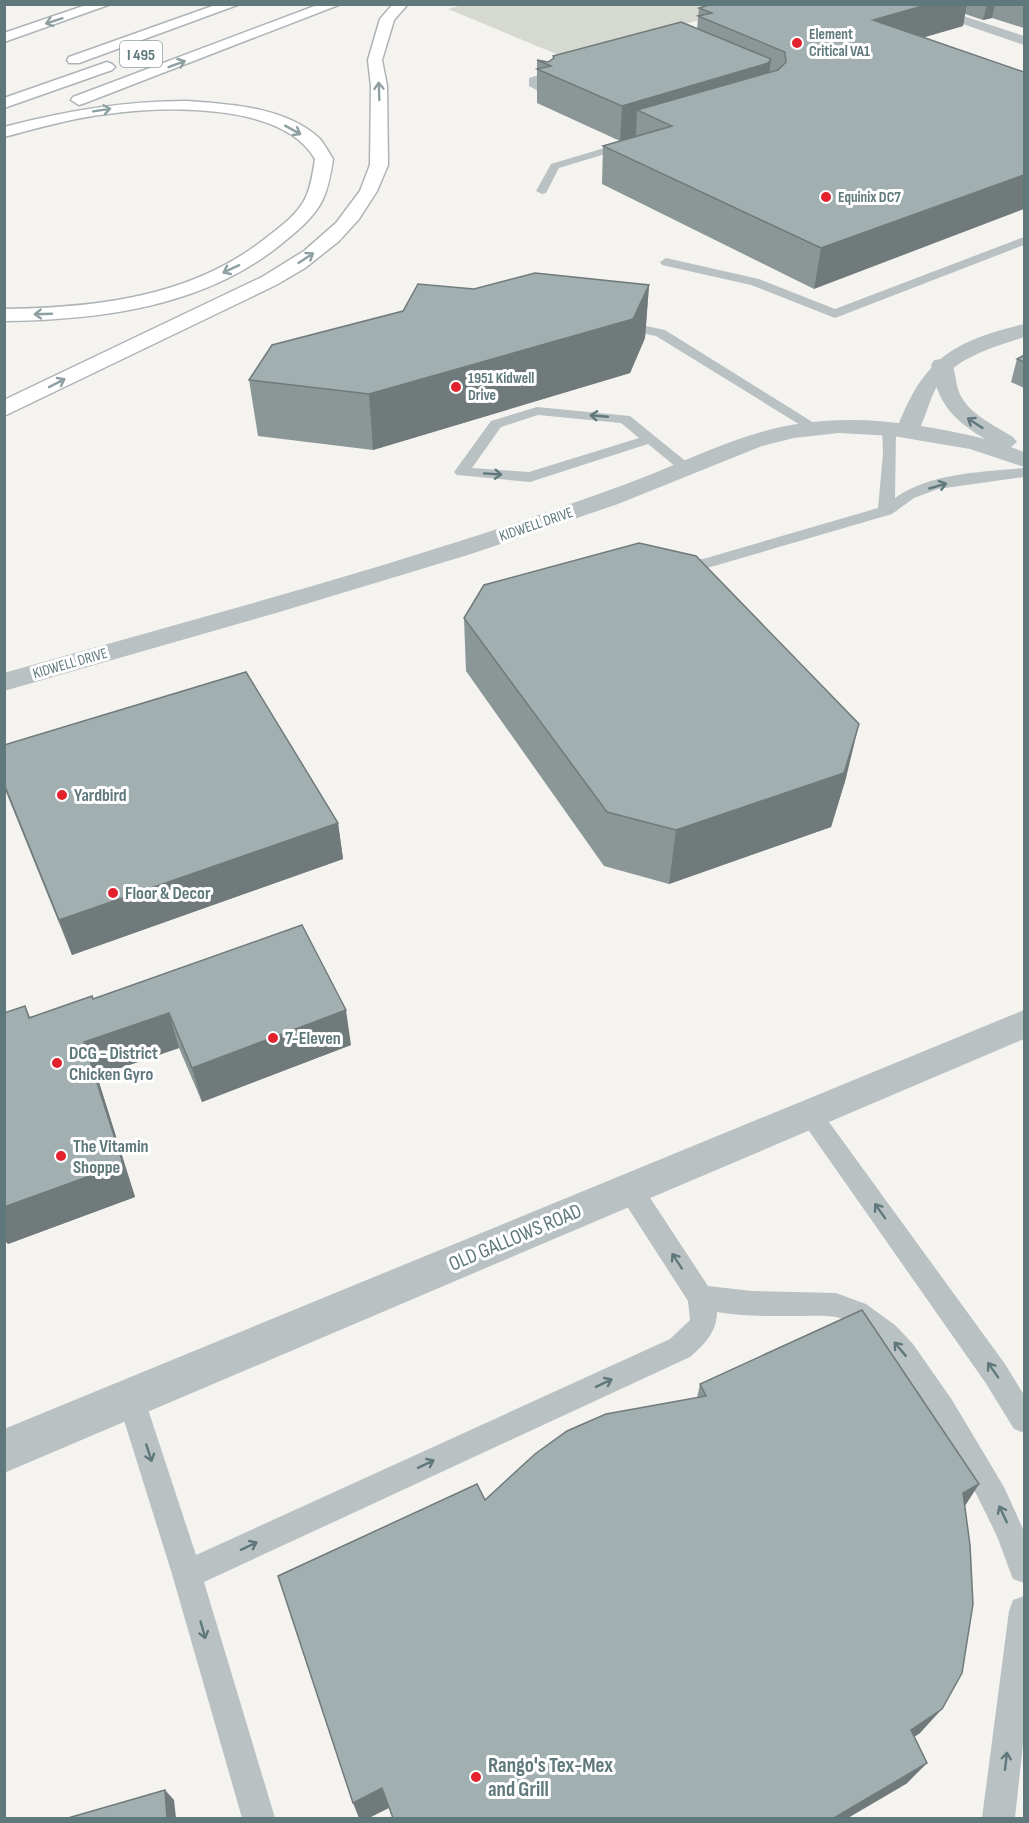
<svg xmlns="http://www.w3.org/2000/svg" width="1029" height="1823" font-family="'Sofia Sans Condensed',sans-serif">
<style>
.green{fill:#d6d9cf}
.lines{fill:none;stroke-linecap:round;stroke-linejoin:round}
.motorway-casing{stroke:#aeb4b6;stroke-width:3}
.service{fill:#bac1c3;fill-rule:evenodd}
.minor{fill:#bac1c3;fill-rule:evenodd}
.tertiary{fill:#bac1c3;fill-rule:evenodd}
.motorway{fill:#fff;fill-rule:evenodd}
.wall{fill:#8b9697}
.shaded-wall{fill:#717a7b}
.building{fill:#a2afb0;stroke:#717a7b;stroke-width:1.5}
.oneway{stroke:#8fa0a3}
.oneway2{stroke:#5f787b}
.poi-dot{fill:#e3222e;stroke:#fff;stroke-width:2}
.labels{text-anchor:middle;stroke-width:6;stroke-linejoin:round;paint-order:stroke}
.far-poi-label{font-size:15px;font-weight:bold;fill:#5f787b;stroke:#fff;text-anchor:start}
.far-street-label{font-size:15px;fill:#5f787b;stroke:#fff}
.shield{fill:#fff;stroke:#8fa0a3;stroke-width:1.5}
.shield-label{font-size:16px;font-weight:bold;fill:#5f787b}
.poi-label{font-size:18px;font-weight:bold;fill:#5f787b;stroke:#fff;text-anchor:start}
.near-street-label{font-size:21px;fill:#5f787b;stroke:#fff}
.near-poi-label{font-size:21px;font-weight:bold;fill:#5f787b;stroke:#fff;text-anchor:start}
</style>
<rect width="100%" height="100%" fill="#f4f3f0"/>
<path class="green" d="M466,4L758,5L561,56L448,9Z"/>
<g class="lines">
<g class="motorway-casing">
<g id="motorway">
<path d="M89,4H111L4,42V33Z"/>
<path d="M218,4H240L79,63H69L67,60L69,57Z"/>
<path d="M320,4H341L85,103L79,105L71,100L73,97Z"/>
<path d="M393,4H408L394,20L382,60L387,86L388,165L377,191L359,219L339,241L305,268L276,285L4,416V400L262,277L304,251L336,223L360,191L370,165L371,86L368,60L380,19Z"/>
<path d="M107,62L112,64L115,67L112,70L4,108V98Z"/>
<path d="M186,101C229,104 287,107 320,139C325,145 329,153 333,159C331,172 329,186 323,199C314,218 296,232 280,245C203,307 100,320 4,321V309C96,308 192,297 266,238C280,227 297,215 305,199C311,187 313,172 315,159C283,102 163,106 107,114C72,118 38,128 4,137V127C65,111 123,101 186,101Z"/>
</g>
</g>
<g class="service">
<path d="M564,67L567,68V72L537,81L538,84L550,89V93H542L529,86V78Z"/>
<path d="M631,140L635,141V145L559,168L546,193L542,194L536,191L551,164Z"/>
<path d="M1024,237V245L835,318L751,285L662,265L660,262L666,258L759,279L835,309Z"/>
<path d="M618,320L665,330L822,428L820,431H810L656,336L613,327L611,324Z"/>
<path d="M537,407L630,416L694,468L686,473L681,471L648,444L530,482L457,475L454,472L491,421ZM538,415L621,423L639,438L529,472L472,468L501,427Z"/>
<path d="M889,426L896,430L895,498C930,473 982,472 1024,468V477L938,489L914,498L892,514L704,569L674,571L666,566L674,561L703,559L878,508L883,453L882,430Z"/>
<path d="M810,1104L818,1107L1005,1364L1024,1395V1433L1014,1429L985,1382L802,1121L798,1114L802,1107Z"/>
<path d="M630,1178L639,1181L708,1286L752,1291L836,1293L866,1304L895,1325L913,1344L952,1400L1004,1487L1024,1531V1583L1013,1579C1006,1562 1001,1544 993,1528C969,1476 895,1335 840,1318C828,1315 815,1316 803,1316C775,1316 746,1317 717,1312C717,1332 704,1345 690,1357L204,1582L275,1818H242L172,1574L117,1398L121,1388L131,1385L141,1388L196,1555L670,1339L690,1320L688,1301L621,1197L618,1189L621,1181Z"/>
<path d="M1024,1596V1735L1015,1818H982L1009,1611L1013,1600Z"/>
</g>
<g class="minor">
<path d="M905,4H927L1024,36V45Z"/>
<path d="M1024,324V337C993,348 954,357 936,388C928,403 925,422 915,436L907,438L899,436L896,431C923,360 950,342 1024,324Z"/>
</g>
<g class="tertiary">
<path d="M942,359L950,360C956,369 955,382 959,392C968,414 994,425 1013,437L1017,442L1011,447L1024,452V467L970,449L893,436L839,433L794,438L762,446L618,504L471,554L276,613L4,691V673C177,624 351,578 521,521C565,506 609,491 652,474C699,455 746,432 797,424C859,414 924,424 985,439C952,419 938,404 931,365L934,360Z"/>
<path d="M1024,1010V1039L4,1473V1429Z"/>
</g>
<use href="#motorway" class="motorway"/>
</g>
<g class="wall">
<path d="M712,4H1024V28L992,18L983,20L965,14L963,26L924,37L814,289L602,184L603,146L620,141L537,103V60L548,62L553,59V56L697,29L699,8Z"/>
<path d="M649,285L645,338L630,373L373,450L258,436L249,380L403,311Z"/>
<path d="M1024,355V388L1011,382L1017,359Z"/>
<path d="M464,618L846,778L831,827L669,884L604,866L466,671Z"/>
<path d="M4,745L338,823L343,859L72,955L4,787Z"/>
<path d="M93,999L351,1045L202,1102L179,1048L97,1076L135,1197L8,1244L4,1239V1013L25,1006L30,1017Z"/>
<path d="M700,1384L979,1484L965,1506L920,1733L914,1737L927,1763L906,1784L485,1500L697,1398Z"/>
</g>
<g class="shaded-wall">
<path d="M929,4H967L963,26L867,54L873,20Z"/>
<path d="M987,4H995L992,18L983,20Z"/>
<path d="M771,59L767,93L637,110L636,136L620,141L622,106Z"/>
<path d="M1024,175V209L814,289L821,248Z"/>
<path d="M649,285L645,338L630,373L373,450L369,394Z"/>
<path d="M859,724L846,778L831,827L669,884L676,830Z"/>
<path d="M338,823L343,859L72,955L59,920Z"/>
<path d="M346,1010L351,1045L202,1102L192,1068Z"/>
<path d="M169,1013L179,1048L97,1076L135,1197L8,1244L4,1239V1207L84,1042Z"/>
<path d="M979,1484L958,1516L963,1493Z"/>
<path d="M942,1709L920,1733L890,1753L911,1730Z"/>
<path d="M927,1763L906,1784L848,1818H834Z"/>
<path d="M382,1788L389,1808L369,1818H359L353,1803Z"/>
<path d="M165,1790L174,1800L176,1818H167Z"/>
</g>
<g class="building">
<path d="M712,4H929L873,20L1024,72V175L821,248L603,146L672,126L637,110L778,70L786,62L785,52L698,16L712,13L699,8Z"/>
<path d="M681,22L771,59L768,63L622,106L537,69L551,66L537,60L548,62L554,58L553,56Z"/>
<path d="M535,273L649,285L633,319L369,394L249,380L272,345L403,311L418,284L474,289Z"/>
<path d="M1024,355V362L1017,359Z"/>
<path d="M639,543L696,556L859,724L844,773L676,830L607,812L464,618L484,585Z"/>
<path d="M246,672L338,823L59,920L4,784V745Z"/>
<path d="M302,925L346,1010L192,1068L169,1013L84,1042L123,1164L4,1207V1013L25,1006L29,1018L92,996L93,999Z"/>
<path d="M862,1310L979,1484L963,1493L970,1545L973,1604L962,1673L942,1709L911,1730L927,1763L834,1818H393L382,1788L353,1803L278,1576L477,1484L485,1500L535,1454L567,1431L606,1414L706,1396L700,1384Z"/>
<path d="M165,1790L167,1818H68Z"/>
</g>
<defs><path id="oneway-shaft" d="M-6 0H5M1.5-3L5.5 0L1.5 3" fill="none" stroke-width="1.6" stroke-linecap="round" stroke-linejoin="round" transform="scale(1.5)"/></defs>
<g class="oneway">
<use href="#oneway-shaft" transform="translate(54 21) rotate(162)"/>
<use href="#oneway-shaft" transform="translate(177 64) rotate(-21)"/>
<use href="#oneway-shaft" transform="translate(379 91) rotate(-92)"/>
<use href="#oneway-shaft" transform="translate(102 110) rotate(-9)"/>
<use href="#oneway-shaft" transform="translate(293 130) rotate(29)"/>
<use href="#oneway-shaft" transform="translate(306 258) rotate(-33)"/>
<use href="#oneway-shaft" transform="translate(231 269) rotate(155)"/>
<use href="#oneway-shaft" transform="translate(43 314) rotate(178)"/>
<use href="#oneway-shaft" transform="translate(57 383) rotate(-27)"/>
</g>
<g class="oneway2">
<use href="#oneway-shaft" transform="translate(599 416) rotate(-175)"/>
<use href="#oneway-shaft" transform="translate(975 423) rotate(-147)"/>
<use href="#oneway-shaft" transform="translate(493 474) rotate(4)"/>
<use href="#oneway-shaft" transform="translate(938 486) rotate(-16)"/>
<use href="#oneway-shaft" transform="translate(880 1211) rotate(-125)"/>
<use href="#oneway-shaft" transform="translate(677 1261) rotate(-123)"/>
<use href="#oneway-shaft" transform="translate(900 1349) rotate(-130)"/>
<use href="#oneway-shaft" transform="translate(993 1370) rotate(-125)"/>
<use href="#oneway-shaft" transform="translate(604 1383) rotate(-25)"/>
<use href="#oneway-shaft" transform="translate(149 1453) rotate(72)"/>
<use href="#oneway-shaft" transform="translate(426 1464) rotate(-25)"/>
<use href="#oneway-shaft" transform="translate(1003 1514) rotate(-115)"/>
<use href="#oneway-shaft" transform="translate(249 1546) rotate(-25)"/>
<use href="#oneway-shaft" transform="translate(203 1630) rotate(74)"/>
<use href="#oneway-shaft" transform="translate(1006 1761) rotate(-83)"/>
</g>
<g class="poi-dot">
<circle cx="797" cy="43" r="6"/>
<circle cx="826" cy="197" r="6"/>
<circle cx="456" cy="387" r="6"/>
<circle cx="62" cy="795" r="6"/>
<circle cx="113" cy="893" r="6"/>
<circle cx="273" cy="1038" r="6"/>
<circle cx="57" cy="1063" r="6"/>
<circle cx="61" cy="1156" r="6"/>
<circle cx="476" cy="1777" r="6"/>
</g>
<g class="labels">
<g class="far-poi-label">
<text x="809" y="39">Element<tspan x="809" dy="17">Critical VA1</tspan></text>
<text x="838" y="202">Equinix DC7</text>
<text x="468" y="383">1951 Kidwell<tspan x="468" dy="17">Drive</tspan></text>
</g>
<g class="far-street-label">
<text transform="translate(536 524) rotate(-19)" y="5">KIDWELL DRIVE</text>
<text transform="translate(70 663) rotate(-16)" y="5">KIDWELL DRIVE</text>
</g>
<rect class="shield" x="120" y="41" width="42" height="26" rx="4.5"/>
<g class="shield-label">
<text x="141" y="60">I 495</text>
</g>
<g class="poi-label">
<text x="74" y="801">Yardbird</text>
<text x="125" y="899">Floor &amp; Decor</text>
<text x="285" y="1044">7-Eleven</text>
<text x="69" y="1059">DCG - District<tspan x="69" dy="21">Chicken Gyro</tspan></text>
<text x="73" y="1152">The Vitamin<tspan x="73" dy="21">Shoppe</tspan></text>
</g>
<g class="near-street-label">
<text transform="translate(515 1237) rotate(-23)" y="7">OLD GALLOWS ROAD</text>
</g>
<g class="near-poi-label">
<text x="488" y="1772">Rango's Tex-Mex<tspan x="488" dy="24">and Grill</tspan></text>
</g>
</g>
<rect width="1029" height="1823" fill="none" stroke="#5f787b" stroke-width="12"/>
</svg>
